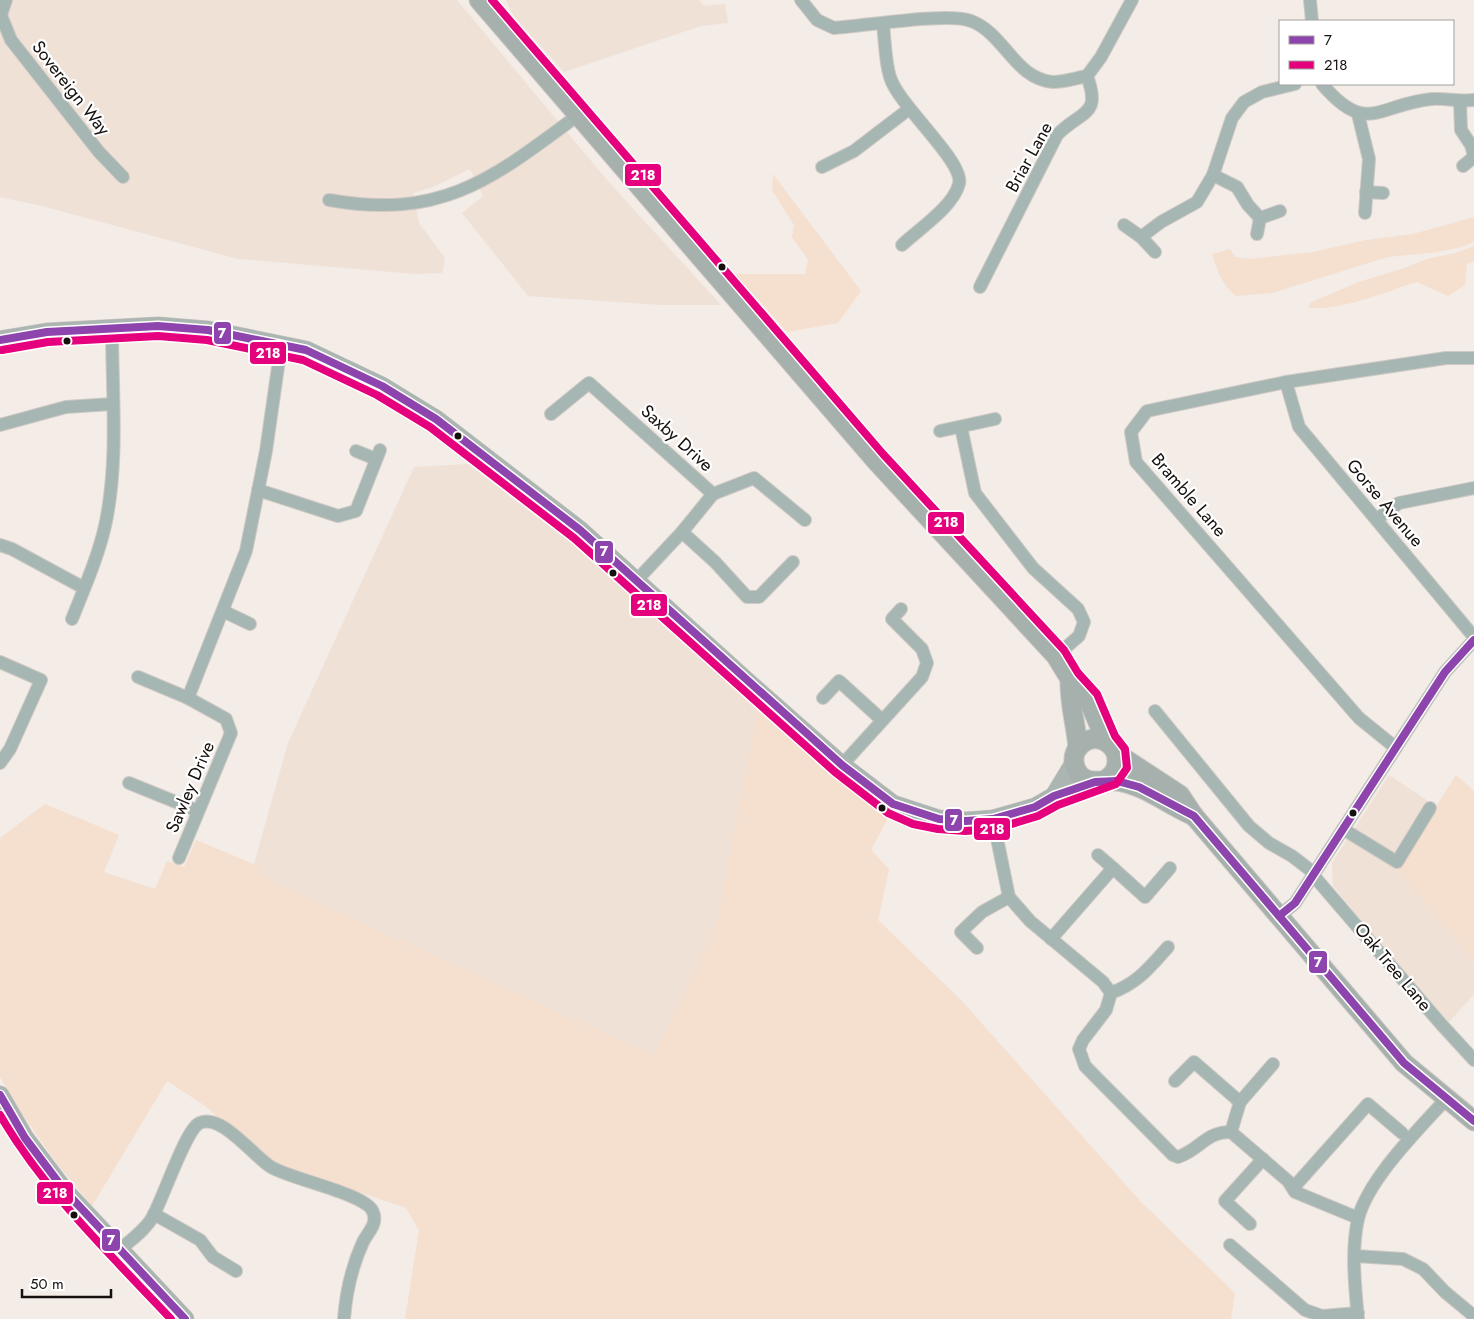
<svg xmlns="http://www.w3.org/2000/svg" width="1474" height="1319" font-family="Jost,sans-serif">
<style>
.built{fill:#f0e1d7}
.green{fill:#f5dfcf}
.lines{fill:none;stroke-linecap:round;stroke-linejoin:round}
.street-casing{stroke:#cfc9c5;stroke-width:14}
.secondary-casing{stroke:#cfc9c5;stroke-width:19}
.primary-casing{stroke:#cfc9c5;stroke-width:21}
.street{stroke:#a6b6b2;stroke-width:12}
.secondary{stroke:#abb6b2;stroke-width:18}
.primary{stroke:#a6b0ad;stroke-width:19}
.bus-1-casing{stroke:#fff;stroke-width:11}
.bus-2-casing{stroke:#fff;stroke-width:11}
.bus-1{stroke:#8e44ad;stroke-width:8}
.bus-2{stroke:#e5007d;stroke-width:8}
.bus-dot{fill:#15100d;stroke:#fff;stroke-width:2}
.labels{text-anchor:middle;stroke-width:4.5;stroke-linejoin:round;paint-order:stroke}
.street-label{font-size:18px;fill:#15100d;stroke:#fff}
.line-badge{stroke:#fff;stroke-width:2}
.badge-label{font-size:14px;text-anchor:middle;font-weight:bold;fill:#fff}
</style>
<rect width="100%" height="100%" fill="#f3ece7"/>
<g class="built">
<path d="M0,0H457L607,180L721,305H661L528,296L462,213L483,196L470,169L433,187L413,193L419,223L445,258L442,273L415,274L238,259L42,206L0,197Z"/>
<path d="M506,0H699L704,6L725,4L728,23L701,26L564,72L514,17Z"/>
<path d="M468,464L571,543L758,708L716,926L653,1055L277,884L265,877L254,864L288,743L414,467Z"/>
<path d="M1389,775L1437,807L1397,868L1474,961V994L1449,1022L1402,970L1333,886L1332,863Z"/>
</g>
<g class="green">
<path d="M773,174L861,291L838,323L787,332L735,274H805L808,260L792,237L794,225L772,190Z"/>
<path d="M1474,217V242L1461,247L1438,252L1388,257L1272,293L1236,296C1222,285 1217,270 1212,254L1230,249L1235,257L1250,259L1313,252L1366,240L1413,234Z"/>
<path d="M1474,246V261L1467,264L1465,285L1448,296L1417,282C1384,292 1345,310 1309,308L1310,303L1358,282L1402,269L1427,259L1456,253Z"/>
<path d="M758,708L854,793L889,816L871,850L889,869L878,920L961,1000L1141,1202L1235,1293L1231,1319H405L419,1230L406,1208L277,1164L232,1130L204,1105L167,1081L92,1206L58,1165L22,1114L0,1077V838L45,804L119,835L104,872L155,889L167,861L184,867L196,840L254,864L265,877L277,884L653,1055L716,926Z"/>
<path d="M1456,775L1474,791V961L1397,869Z"/>
</g>
<g class="lines">
<g class="street-casing">
<g id="street">
<path d="M801,0L817,20L834,28C862,26 950,12 971,21C1004,33 1015,79 1053,82C1064,82 1076,78 1087,76"/>
<path d="M1310,0L1312,21"/>
<path d="M0,13L11,40L99,152L123,177"/>
<path d="M1,15L6,0"/>
<path d="M883,24C885,41 885,61 890,77C898,105 965,162 959,184C953,207 919,229 902,245"/>
<path d="M1322,84C1367,137 1378,104 1432,99C1446,98 1460,102 1474,100"/>
<path d="M1460,102L1461,130L1471,145L1474,156"/>
<path d="M1358,114L1369,159L1365,213"/>
<path d="M1463,166L1474,157"/>
<path d="M822,167L854,151L909,109"/>
<path d="M1213,175L1237,187L1248,205L1260,218"/>
<path d="M1366,192L1383,193"/>
<path d="M329,200C442,220 492,179 577,116"/>
<path d="M1124,225L1141,237L1155,252"/>
<path d="M1257,234L1260,218L1280,211"/>
<path d="M1141,237L1161,222L1197,202L1213,175L1232,118L1244,102L1262,92L1295,84"/>
<path d="M980,287L1057,135C1081,110 1102,117 1087,76L1101,57L1132,0"/>
<path d="M1286,382L1299,427L1474,637"/>
<path d="M551,414L589,383L713,494L682,532L636,581"/>
<path d="M0,425L66,407L112,404"/>
<path d="M961,427L975,493L1033,568L1078,609L1084,622L1079,636L1056,656"/>
<path d="M940,431L995,419"/>
<path d="M356,451L376,459"/>
<path d="M258,490L338,516L356,511L380,450"/>
<path d="M713,494L754,478L805,520"/>
<path d="M1377,519L1399,503L1474,488"/>
<path d="M682,532L715,562L747,597H759L793,562"/>
<path d="M0,545L12,549L84,588"/>
<path d="M223,611L250,624"/>
<path d="M72,619C84,589 98,557 105,526C119,462 112,393 112,328"/>
<path d="M0,662L41,680L10,749L0,763"/>
<path d="M138,677L188,698"/>
<path d="M823,698L839,681L882,720"/>
<path d="M1155,711L1249,826L1269,843L1292,856L1314,873"/>
<path d="M1396,748L1359,718L1136,462L1131,432L1147,411L1286,382L1446,358H1474"/>
<path d="M842,765L922,677L927,663L922,649L892,619L901,609"/>
<path d="M129,783L198,811"/>
<path d="M993,819L1009,897L1030,921L1103,982L1111,993L1106,1010L1083,1040L1079,1049L1085,1066L1173,1155L1178,1157C1201,1149 1205,1132 1231,1132L1288,1181L1295,1192L1358,1218"/>
<path d="M1343,829L1397,862L1430,808"/>
<path d="M1098,855L1113,868"/>
<path d="M179,858L231,733L226,719L188,698L246,551L266,451L281,346"/>
<path d="M1313,875L1441,1024L1474,1060"/>
<path d="M1279,916L1295,903L1445,672L1474,640"/>
<path d="M1051,939L1113,868L1145,897L1170,868"/>
<path d="M977,948L961,932L982,912L1009,897"/>
<path d="M1111,993C1138,983 1149,968 1168,947"/>
<path d="M1175,1081L1194,1062L1240,1102"/>
<path d="M1231,1132L1240,1102L1273,1064"/>
<path d="M1294,1187L1368,1104L1402,1133"/>
<path d="M154,1214L200,1240L213,1257L236,1271"/>
<path d="M1250,1224L1225,1201L1263,1159"/>
<path d="M1230,1245L1305,1310L1322,1316L1358,1313"/>
<path d="M119,1250C130,1241 145,1230 152,1218C163,1199 184,1134 198,1124C219,1110 254,1157 271,1167C293,1180 367,1194 373,1212C378,1224 368,1232 363,1242C352,1266 346,1293 344,1319"/>
<path d="M1355,1256L1403,1259L1423,1269L1445,1292L1474,1316"/>
<path d="M1358,1319C1355,1287 1351,1250 1358,1219C1368,1179 1419,1129 1447,1098"/>
</g>
</g>
<g class="secondary-casing">
<g id="secondary">
<path d="M0,340L47,332L158,326L208,330L306,350L382,386L436,419L580,530L749,683L842,765L893,804L939,819L966,821L993,819L1035,807L1054,796L1095,782"/>
<path d="M1054,796L1074,763"/>
<path d="M0,1095L25,1138L65,1191L185,1319"/>
</g>
</g>
<g class="primary-casing">
<g id="primary">
<path d="M479,0L876,461L1056,656L1070,679L1088,699L1106,741"/>
<path d="M1070,679C1069,704 1076,723 1078,748"/>
<path d="M1116,753L1180,795L1194,816L1404,1063L1474,1121"/>
<path d="M1103,781C1115,775 1119,766 1116,753C1102,725 1065,743 1076,769C1084,787 1102,779 1117,781C1145,785 1168,805 1194,816"/>
</g>
</g>
<use href="#street" class="street"/>
<use href="#secondary" class="secondary"/>
<use href="#primary" class="primary"/>
<g class="bus-1-casing">
<g id="bus-1">
<path d="M0,340L47,332L158,326L208,330L306,350L382,386L436,419L580,530L842,765L893,804L939,819L966,821L993,819L1035,807L1054,796L1095,782L1117,781L1139,787L1194,816L1404,1063L1474,1121"/>
<path d="M1279,916L1295,903L1445,672L1474,640"/>
<path d="M0,1095L25,1138L65,1191L185,1319"/>
</g>
</g>
<g class="bus-2-casing">
<g id="bus-2">
<path d="M2,350L48,342L158,336L207,340L303,360L377,395L430,427L574,538L835,772L888,813L913,824L938,829L965,831L995,829L1038,816L1058,805L1116,784L1127,768L1125,749L1115,736L1097,694L1078,673L1064,650L883,454L492,0"/>
<path d="M0,1115C45,1192 110,1254 171,1319"/>
</g>
</g>
<use href="#bus-1" class="bus-1"/>
<use href="#bus-2" class="bus-2"/>
</g>
<g class="bus-dot">
<circle cx="722" cy="267" r="4.5"/>
<circle cx="67" cy="341" r="4.5"/>
<circle cx="458" cy="436" r="4.5"/>
<circle cx="613" cy="573" r="4.5"/>
<circle cx="882" cy="808" r="4.5"/>
<circle cx="1353" cy="813" r="4.5"/>
<circle cx="74" cy="1215" r="4.5"/>
</g>
<g class="labels">
<g class="street-label">
<text transform="translate(71 88) rotate(52)" y="6">Sovereign Way</text>
<text transform="translate(1029 157) rotate(-61)" y="6">Briar Lane</text>
<text transform="translate(677 438) rotate(42)" y="6">Saxby Drive</text>
<text transform="translate(1189 495) rotate(49)" y="6">Bramble Lane</text>
<text transform="translate(1385 503) rotate(50)" y="6">Gorse Avenue</text>
<text transform="translate(190 787) rotate(-67)" y="6">Sawley Drive</text>
<text transform="translate(1393 967) rotate(50)" y="6">Oak Tree Lane</text>
</g>
</g>
<g class="line-badge">
<rect x="624" y="163" width="38" height="24" rx="5" fill="#e5007d"/>
<rect x="213" y="321" width="19" height="24" rx="5" fill="#8e44ad"/>
<rect x="249" y="341" width="38" height="24" rx="5" fill="#e5007d"/>
<rect x="927" y="511" width="38" height="24" rx="5" fill="#e5007d"/>
<rect x="594" y="540" width="20" height="24" rx="5" fill="#8e44ad"/>
<rect x="630" y="593" width="38" height="24" rx="5" fill="#e5007d"/>
<rect x="944" y="808" width="19" height="24" rx="5" fill="#8e44ad"/>
<rect x="973" y="817" width="38" height="24" rx="5" fill="#e5007d"/>
<rect x="1308" y="950" width="20" height="24" rx="5" fill="#8e44ad"/>
<rect x="36" y="1181" width="38" height="24" rx="5" fill="#e5007d"/>
<rect x="101" y="1228" width="20" height="24" rx="5" fill="#8e44ad"/>
</g>
<g class="badge-label">
<text x="643" y="180">218</text>
<text x="222" y="338">7</text>
<text x="268" y="358">218</text>
<text x="946" y="527">218</text>
<text x="604" y="556">7</text>
<text x="649" y="610">218</text>
<text x="954" y="825">7</text>
<text x="992" y="834">218</text>
<text x="1318" y="967">7</text>
<text x="55" y="1198">218</text>
<text x="111" y="1245">7</text>
</g>
<rect x="1279" y="20" width="175" height="65" fill="#ffffff" stroke="#a19f9e"/>
<rect x="1289" y="36" width="25" height="8" fill="#8e44ad" stroke="#a19f9e"/>
<text x="1324" y="45" font-size="15" fill="#15100d">7</text>
<rect x="1289" y="61" width="25" height="8" fill="#e5007d" stroke="#a19f9e"/>
<text x="1324" y="70" font-size="15" fill="#15100d">218</text>
<path d="M22 1289v8h89v-8" fill="none" stroke="#15100d" stroke-width="2.5"/>
<text x="30" y="1289" font-size="15" fill="#15100d" stroke="#ffffff" stroke-width="4" paint-order="stroke">50 m</text>
</svg>
